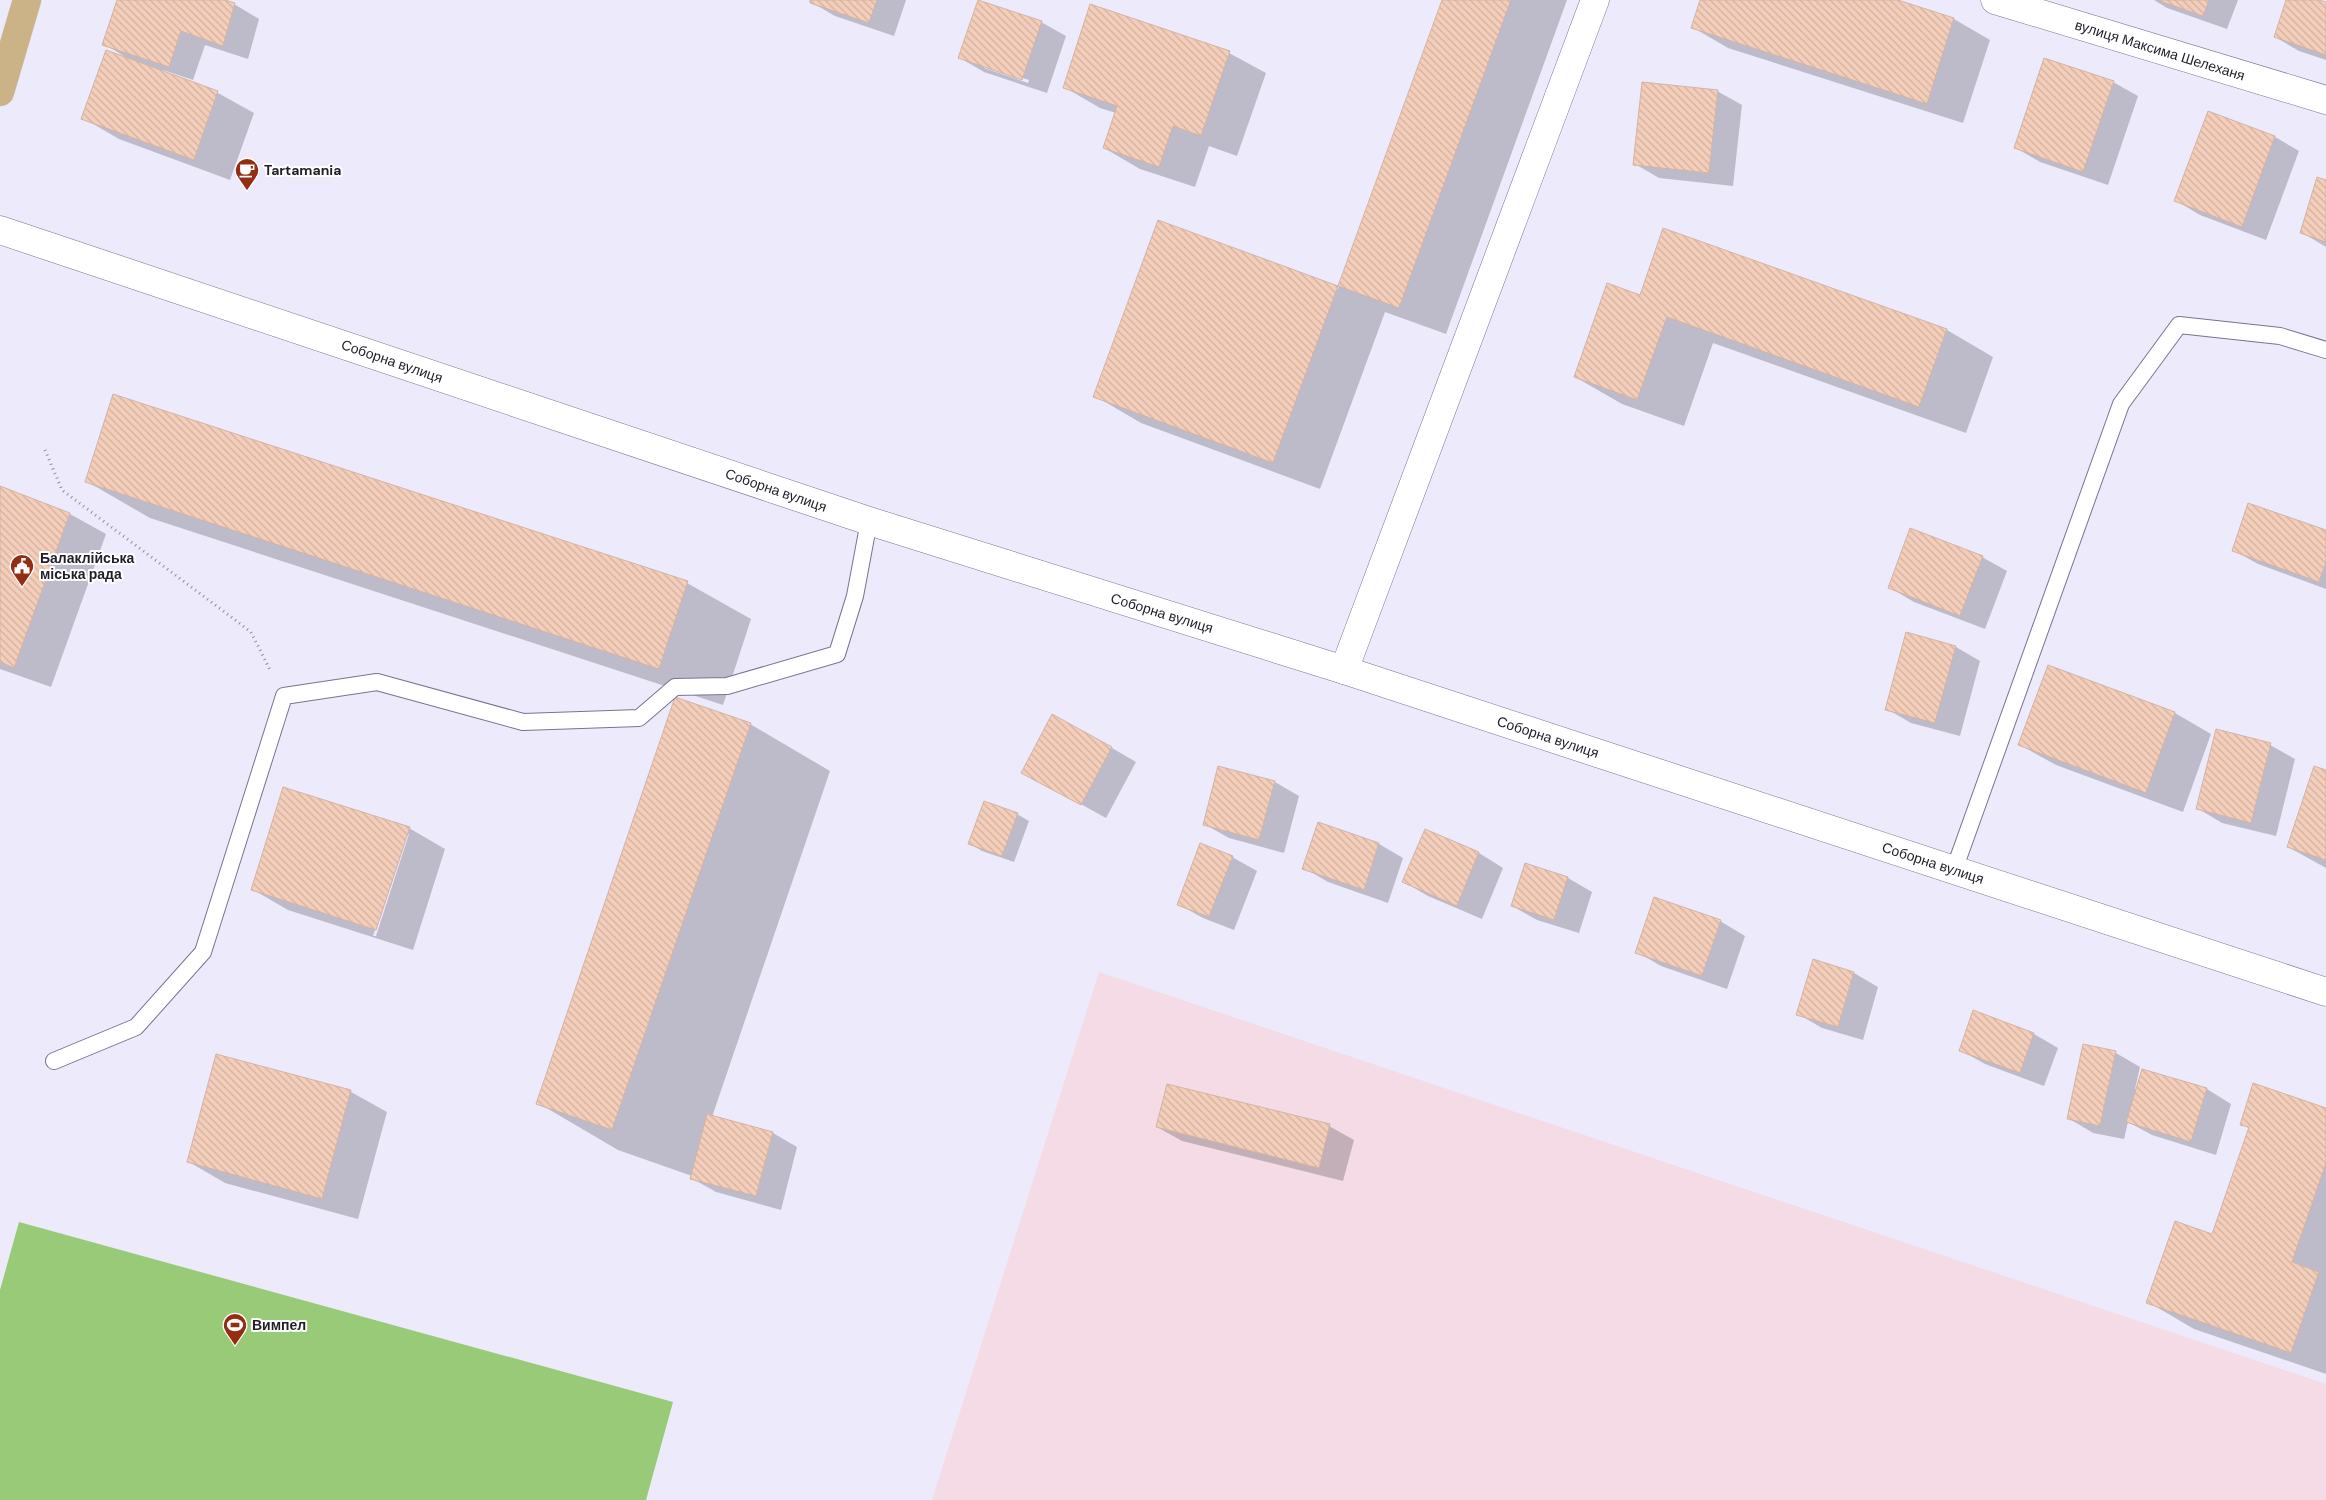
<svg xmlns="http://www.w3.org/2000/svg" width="2326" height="1500" font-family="'DM Sans',sans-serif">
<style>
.industrial{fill:#f4dbe5}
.pitch{fill:#99ca77}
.shadow{fill:#0003;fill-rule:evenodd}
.building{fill:url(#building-back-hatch);stroke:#d2b4a6}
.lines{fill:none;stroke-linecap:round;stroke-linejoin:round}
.service-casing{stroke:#79748d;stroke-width:18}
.minor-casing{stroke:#79748d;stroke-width:29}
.tertiary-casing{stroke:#79748d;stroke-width:29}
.primary-casing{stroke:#d3d2d4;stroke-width:29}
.path{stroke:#8e8b9a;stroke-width:3;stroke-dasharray:1 4;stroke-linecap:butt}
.service{stroke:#fff;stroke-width:16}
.minor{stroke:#fff;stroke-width:28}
.tertiary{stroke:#fff;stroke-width:28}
.primary{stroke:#cbb287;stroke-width:28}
.labels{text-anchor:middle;stroke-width:4;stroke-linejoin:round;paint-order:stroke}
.street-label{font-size:14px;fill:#211e29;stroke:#fff}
.poi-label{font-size:14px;font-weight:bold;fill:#211e29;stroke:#fff;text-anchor:start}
</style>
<defs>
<pattern id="building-back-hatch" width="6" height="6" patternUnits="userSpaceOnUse" patternTransform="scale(1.25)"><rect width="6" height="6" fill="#f4ceba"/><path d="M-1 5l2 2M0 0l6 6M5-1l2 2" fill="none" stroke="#d1b0a0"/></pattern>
</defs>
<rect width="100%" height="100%" fill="#edeafc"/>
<path class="industrial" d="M1099,972L2326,1384V1500H932Z"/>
<path class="pitch" d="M19,1222L673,1402L646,1500H0V1290Z"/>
<g class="shadow">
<path d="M118,0H221L234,4L259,19L248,59L205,45L193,80L163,70L162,72L218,93L254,113L230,180L119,139L83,118L127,58L104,44Z"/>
<path d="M812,0H906L894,36L835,16L811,2Z"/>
<path d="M1443,0H1567L1446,334L1385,312L1320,489L1141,423L1095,396L1338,289Z"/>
<path d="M1701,0H1894L1954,19L1990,40L1963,123L1728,48L1692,27Z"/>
<path d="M2154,0H2238L2227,29L2167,8Z"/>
<path d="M2287,0H2315L2326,4V60L2299,51L2275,37Z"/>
<path d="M1091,5L1229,53L1266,73L1237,156L1209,146L1195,187L1140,169L1104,148L1116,113L1100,108L1064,87Z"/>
<path d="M1041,22L1066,36L1047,93L984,72L960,58ZM984,66L1029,80L1028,83L984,68Z"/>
<path d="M2113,82L2138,96L2108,185L2040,162L2016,148Z"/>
<path d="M1717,91L1742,105L1733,186L1659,178L1635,164Z"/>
<path d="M2208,112L2275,137L2299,151L2266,240L2200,215L2175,200Z"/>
<path d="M2326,181V247L2301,232Z"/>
<path d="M1664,229L1947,330L1993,357L1966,433L1713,343L1684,426L1622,404L1575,377L1640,296Z"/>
<path d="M86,481L687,583L751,619L723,705L150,518Z"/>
<path d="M0,488L70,514L106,534L51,687L0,669Z"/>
<path d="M2326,532V589L2258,564L2233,550Z"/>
<path d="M1982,557L2007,571L1985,629L1914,602L1889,587Z"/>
<path d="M1956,647L1980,661L1960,736L1911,723L1887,709Z"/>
<path d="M2048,666L2175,713L2211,734L2183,812L2056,765L2020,745Z"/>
<path d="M750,724L830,771L712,1117L773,1133L797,1147L781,1210L716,1192L691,1178L692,1176L618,1150L538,1103Z"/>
<path d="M2270,745L2295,759L2276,836L2222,823L2197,808Z"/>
<path d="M1112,748L1136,762L1106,818L1048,786Z"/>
<path d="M1219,767L1275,782L1299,796L1284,853L1229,838L1204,824Z"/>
<path d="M2326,772V868L2288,847Z"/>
<path d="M1017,814L1029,821L1014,862L982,851L970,844Z"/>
<path d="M1319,823L1379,844L1403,858L1388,903L1328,882L1304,868Z"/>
<path d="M409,828L445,849L413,950L288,910L252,889ZM406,834H409L376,936H373Z"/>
<path d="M1425,831L1479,853L1503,868L1482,919L1428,896L1404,882Z"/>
<path d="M1232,857L1257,871L1234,930L1203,918L1178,904Z"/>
<path d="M1568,878L1592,892L1579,933L1537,920L1512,906Z"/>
<path d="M1720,921L1745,936L1727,989L1661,966L1637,952Z"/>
<path d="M1814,961L1854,973L1878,987L1863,1040L1822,1028L1798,1014Z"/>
<path d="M1974,1012L2034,1034L2058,1048L2044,1086L1985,1064L1960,1050Z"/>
<path d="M2116,1053L2140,1067L2135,1089H2137L2143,1070L2207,1089L2231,1104L2216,1155L2152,1135L2128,1122L2124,1139L2093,1133L2068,1118Z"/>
<path d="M217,1056L351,1092L387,1112L358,1219L225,1183L189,1162Z"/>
<path d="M2326,1110V1374L2194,1329L2148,1302L2213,1236L2250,1129L2241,1124Z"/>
<path d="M1329,1126L1354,1140L1343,1181L1182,1141L1157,1127Z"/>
</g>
<g class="building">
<path d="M117,0H225L235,3L223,46L181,31L169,67L102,45Z"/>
<path d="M810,0H877L869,23L810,3Z"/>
<path d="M978,0L1042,21L1022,80L958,58Z"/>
<path d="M1442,0H1511L1399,308L1338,286Z"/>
<path d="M1700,0H1898L1954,18L1927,104L1691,28Z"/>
<path d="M2157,0H2209L2203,16Z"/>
<path d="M2286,0H2319L2326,2V55L2274,37Z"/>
<path d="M1090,4L1230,51L1201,136L1173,126L1159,167L1103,148L1117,106L1063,88Z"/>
<path d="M106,50L218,91L194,160L81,119Z"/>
<path d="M2044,58L2114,81L2083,172L2014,148Z"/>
<path d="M1642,82L1718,90L1709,173L1633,165Z"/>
<path d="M2208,111L2275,136L2242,227L2174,201Z"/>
<path d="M2317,177L2326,180V242L2300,233Z"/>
<path d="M1158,220L1338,286L1273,463L1093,397Z"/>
<path d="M1663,228L1947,329L1919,407L1667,317L1637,400L1574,377L1607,283L1640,295Z"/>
<path d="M113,394L688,581L659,669L85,482Z"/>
<path d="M0,486L70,513L14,668L0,662Z"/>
<path d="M2248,503L2326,530V562L2319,582L2232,551Z"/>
<path d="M1910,528L1983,556L1960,616L1888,588Z"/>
<path d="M1906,632L1956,646L1935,723L1885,710Z"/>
<path d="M2048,665L2175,712L2146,793L2018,745Z"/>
<path d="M675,697L751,723L612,1130L536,1104Z"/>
<path d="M1052,714L1112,747L1081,805L1021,773Z"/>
<path d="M2216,729L2271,743L2251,823L2196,809Z"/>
<path d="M1218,766L1275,781L1259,840L1203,825Z"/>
<path d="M2314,766L2326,770V860L2287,847Z"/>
<path d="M283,787L410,827L376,930L251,890Z"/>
<path d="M984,801L1018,813L1002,856L968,844Z"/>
<path d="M1318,822L1379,843L1364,890L1302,869Z"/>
<path d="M1425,829L1479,852L1457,906L1402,882Z"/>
<path d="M1200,843L1233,856L1209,917L1177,905Z"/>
<path d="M1525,863L1568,877L1554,920L1511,906Z"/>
<path d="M1654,897L1721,920L1702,976L1635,953Z"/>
<path d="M1813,959L1854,972L1838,1027L1796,1015Z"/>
<path d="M1973,1010L2034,1033L2020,1073L1959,1051Z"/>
<path d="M2083,1044L2116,1051L2100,1126L2067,1119Z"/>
<path d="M216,1054L351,1090L322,1199L187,1162Z"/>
<path d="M2142,1069L2207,1088L2191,1142L2126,1122Z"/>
<path d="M2253,1083L2326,1108V1163L2292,1262L2319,1272L2291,1353L2146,1303L2175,1221L2212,1234L2249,1127L2240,1125Z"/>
<path d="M1167,1084L1330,1124L1319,1168L1156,1127Z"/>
<path d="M707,1114L773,1132L756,1196L690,1179Z"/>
</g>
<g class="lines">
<g class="service-casing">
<g id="service">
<path d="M1954,870L2121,404L2179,325L2280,336L2326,350"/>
<path d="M54,1061L136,1027L203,952L284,696L377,682L523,722L639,718L675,687L727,686L837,654L855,596L869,521"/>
</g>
</g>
<g class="minor-casing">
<g id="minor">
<path d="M1995,0L2326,100"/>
<path d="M1344,670L1595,0"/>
</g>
</g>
<g class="tertiary-casing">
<path id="tertiary" d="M0,230L869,521L1344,670L2326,992"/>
</g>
<g class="primary-casing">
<path id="primary" d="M0,92L27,0"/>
</g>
<path class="path" d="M45,450L62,490L251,632L270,670"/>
<use href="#service" class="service"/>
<use href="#minor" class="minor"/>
<use href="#tertiary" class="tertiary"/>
<use href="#primary" class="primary"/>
</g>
<defs>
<g id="cafe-pin" transform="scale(1.25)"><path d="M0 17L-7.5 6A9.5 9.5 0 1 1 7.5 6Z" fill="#952d13" stroke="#fff"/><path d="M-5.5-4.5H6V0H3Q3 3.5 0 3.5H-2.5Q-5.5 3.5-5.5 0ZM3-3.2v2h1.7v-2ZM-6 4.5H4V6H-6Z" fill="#fff"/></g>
<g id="civic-pin" transform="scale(1.25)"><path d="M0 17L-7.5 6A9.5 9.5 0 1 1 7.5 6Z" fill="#952d13" stroke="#fff"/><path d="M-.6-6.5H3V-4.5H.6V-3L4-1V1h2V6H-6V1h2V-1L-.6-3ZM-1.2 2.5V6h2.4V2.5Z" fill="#fff"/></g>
<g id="stadium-pin" transform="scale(1.25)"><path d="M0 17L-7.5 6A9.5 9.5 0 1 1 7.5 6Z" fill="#952d13" stroke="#fff"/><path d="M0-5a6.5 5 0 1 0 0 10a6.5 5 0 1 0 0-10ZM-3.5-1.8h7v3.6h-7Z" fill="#fff"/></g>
</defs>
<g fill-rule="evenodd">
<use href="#cafe-pin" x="247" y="170"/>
<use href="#civic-pin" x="22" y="566"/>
<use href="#stadium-pin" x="235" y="1325"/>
</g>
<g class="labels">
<g class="street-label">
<text transform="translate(2160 50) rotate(17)" y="5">вулиця Максима Шелеханя</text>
<text transform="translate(392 361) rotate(19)" y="5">Соборна вулиця</text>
<text transform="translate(776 490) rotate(19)" y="5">Соборна вулиця</text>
<text transform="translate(1162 613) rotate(17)" y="5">Соборна вулиця</text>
<text transform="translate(1548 737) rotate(18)" y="5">Соборна вулиця</text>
<text transform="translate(1933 863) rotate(18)" y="5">Соборна вулиця</text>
</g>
<g class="poi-label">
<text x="264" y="175">Tartamania</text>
<text x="40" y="563">Балаклійська<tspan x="40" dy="16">міська рада</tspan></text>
<text x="252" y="1330">Вимпел</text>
</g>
</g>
</svg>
